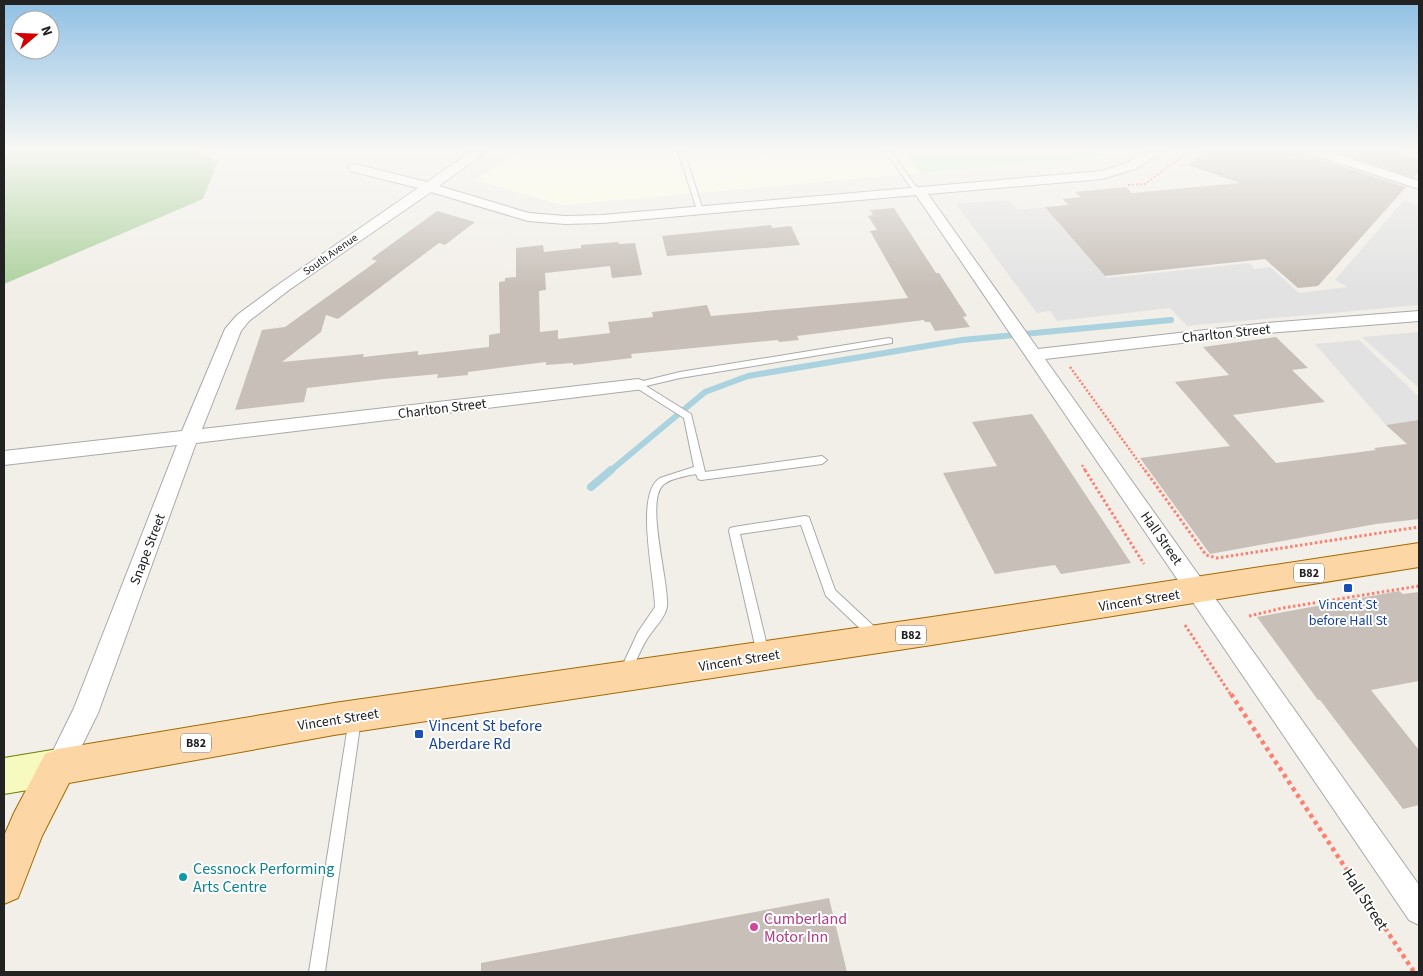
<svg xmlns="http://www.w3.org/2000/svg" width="1423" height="976" font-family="'Source Sans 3',sans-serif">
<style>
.education{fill:#ffffe5}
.forest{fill:#add19e}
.park{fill:#c8facc}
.parking{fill:#e2e2e2}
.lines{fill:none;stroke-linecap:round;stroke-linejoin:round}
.stream-far1{stroke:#aad3df;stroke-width:6}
.stream{stroke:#aad3df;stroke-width:8}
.building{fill:#c7bfb8}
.lane-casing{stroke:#a9a9a9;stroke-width:2}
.street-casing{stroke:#a9a9a9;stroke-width:2}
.secondary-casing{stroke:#707d05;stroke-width:2}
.primary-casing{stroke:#a06b00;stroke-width:2}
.path-far3{stroke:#fa8072;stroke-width:2;stroke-dasharray:2 2;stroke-linecap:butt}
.path-far2{stroke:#fa8072;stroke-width:2.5;stroke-dasharray:2 2;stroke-linecap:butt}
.path-far1{stroke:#fa8072;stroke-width:3;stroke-dasharray:2.5 2.5;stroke-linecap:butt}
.path{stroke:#fa8072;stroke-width:4.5;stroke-dasharray:4 4;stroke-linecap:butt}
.lane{fill:#fff;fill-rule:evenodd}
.street{fill:#fff;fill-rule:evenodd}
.secondary{fill:#f7fabf;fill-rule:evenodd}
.primary{fill:#fcd6a4;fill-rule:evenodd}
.transit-dot{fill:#1a4fb4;stroke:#fff;stroke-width:2}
.culture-dot{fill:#0f9aa8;stroke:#fff;stroke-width:2}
.hotel-dot{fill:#d1479c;stroke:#fff;stroke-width:2}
.labels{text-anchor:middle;stroke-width:4;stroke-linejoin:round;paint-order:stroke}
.far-street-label{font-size:11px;fill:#222;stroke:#fff}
.shield{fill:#fff;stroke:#646464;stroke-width:1}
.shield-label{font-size:12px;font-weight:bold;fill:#222}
.street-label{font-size:14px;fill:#222;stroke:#fff}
.transit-label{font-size:14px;fill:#164399;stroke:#fff}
.near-transit-label{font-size:16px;fill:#164399;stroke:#fff;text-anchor:start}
.near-culture-label{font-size:16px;fill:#0d838f;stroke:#fff;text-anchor:start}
.near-street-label{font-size:16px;fill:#222;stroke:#fff}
.near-hotel-label{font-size:16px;fill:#b23c85;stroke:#fff;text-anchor:start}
</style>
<rect width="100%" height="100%" fill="#f2efe9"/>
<path class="education" d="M517,151H904L920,173L562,205L475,180Z"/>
<path class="forest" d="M4,151H195L218,161L203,199L4,284Z"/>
<path class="park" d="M904,151H1110L1101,157L920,173Z"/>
<g class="parking">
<path d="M1008,200L1017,210L1045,207L1107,278L1249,263L1255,269L1270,267L1299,293L1348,287L1335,280L1404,200L1419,205V305L1187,326L1170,308L1057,321L1050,311L1037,313L956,204Z"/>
<path d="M1419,332V388L1362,337Z"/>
<path d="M1359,340L1419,397V425L1415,421L1386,425L1315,344Z"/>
</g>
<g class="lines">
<path class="stream-far1" d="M609,472L705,392L748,376L962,340L1171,320"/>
<path class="stream" d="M591,487L611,470"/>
</g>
<g class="building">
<path d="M1206,151H1307L1310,156L1406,187L1318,286L1298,288L1265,259L1105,276L1045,207L1068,205L1063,199L1081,197L1075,192L1126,187L1132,193L1240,183L1188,165Z"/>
<path d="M1335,151H1395L1419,159V172L1414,178Z"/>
<path d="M894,208L936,273H939L967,316L963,317L970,327L935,331L930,322H925L924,320L797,336L799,340L779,342L778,340L631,354L632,358L573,365V363L546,365V362L468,372V375L437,378L438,374L384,379L307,388L304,402L235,410L262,330L285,327L377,261L371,259L437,211L475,222L445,245L439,243L338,319L326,315L321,332L282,362L364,354L363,357L418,351V355L489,347V335L500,333L499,282L505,281V278L516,277V248L543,245L544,252L581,248V245L618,242L619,244L635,243L642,275L612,278L610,266L545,273L546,290L539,291L540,332L558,330V339L610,333L608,322L653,317L652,312L685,308L707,305L711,316L908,298L870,231L877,230L868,216L873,215L870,210Z"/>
<path d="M771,225L772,228L791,226L800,245L667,256L662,236Z"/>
<path d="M1276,337L1308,368L1292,370L1325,402L1233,415L1276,463L1376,450L1374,448L1407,444L1386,425L1419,420V519L1376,524L1210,554L1140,458L1230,446L1175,382L1229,375L1203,347Z"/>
<path d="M1032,414L1131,563L1061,574L1055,565L995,574L943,473L997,466L972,422Z"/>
<path d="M1399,591L1403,594L1419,592V681L1371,690L1419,750V805L1403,809L1320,700H1318L1257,617Z"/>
<path d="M829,898L847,972H481V963Z"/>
</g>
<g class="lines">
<g class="lane-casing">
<g id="lane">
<path d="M678,151H684L703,210L702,211L697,210Z"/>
<path d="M885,151H891L914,184L922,191V193H918L910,186Z"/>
<path d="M889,338L892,339V343L680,378L646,386L691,414L705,472L822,456L827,460L822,464L701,480L698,479L696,474C686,476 671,478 663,485C645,502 669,581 667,606C666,617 653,629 647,639C640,650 635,664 629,677L625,679L621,677L619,673L638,632L655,607C655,578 634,494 660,478L694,467L684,418L635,387L634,385L635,383L680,372Z"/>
<path d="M805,516L809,517L810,520L835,590L879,631L881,635L879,639L875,640L871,639L826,596L801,525L740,534L769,654L767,658L763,659L759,658L757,654L729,531L730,528L734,527Z"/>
<path d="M355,713L359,715L361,719L325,972H309L349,719L351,715Z"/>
</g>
</g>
<g class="street-casing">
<g id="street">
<path d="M472,151H487L439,186L529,213L565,216L602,215L1102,171L1126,163L1148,151H1163L1135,169L1102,179L928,194L1038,349L1267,323L1419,311V321L1267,333L1045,359L1419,885V925L1409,920L916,195L602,223L565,224L528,221L431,192L289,290L249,321L241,331L202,429L638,379L644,381L647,385L644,389L196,443L98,713L67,776L58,780L49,776L45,767L74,708L177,445L4,465V451L182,431L225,329L237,315L279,284L418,188L350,171L349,168L350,165L355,164L427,182Z"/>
<path d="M1309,151H1328L1419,181V189L1311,154Z"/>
</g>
</g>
<g class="secondary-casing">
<path id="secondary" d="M58,749L71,754L76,767L71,780L58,785L4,794V758Z"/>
</g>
<g class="primary-casing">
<path id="primary" d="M1419,543V567L932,645L334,735L69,783L42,836L18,898L4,904V836L14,813L45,754L58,749L334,703L932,617Z"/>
</g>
<g class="path-far3">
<path d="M1279,151L1300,158"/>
<path d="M1128,185L1145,184L1190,151"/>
</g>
<g class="path-far2">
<path d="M1070,367L1146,472"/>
<path d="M1082,465L1086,472"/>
</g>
<g class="path-far1">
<path d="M1085,470L1144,564"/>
<path d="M1145,470L1206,555L1217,558L1419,527"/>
<path d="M1249,616L1283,608L1419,586"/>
<path d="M1185,625L1231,695"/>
</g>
<path class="path" d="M1231,694L1414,972"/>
<use href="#lane" class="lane"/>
<use href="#street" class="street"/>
<use href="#secondary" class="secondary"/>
<use href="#primary" class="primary"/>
</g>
<linearGradient id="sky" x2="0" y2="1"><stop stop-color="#8fc0e4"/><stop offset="0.52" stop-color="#f9f8f5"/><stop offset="1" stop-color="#f9f8f5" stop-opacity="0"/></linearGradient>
<rect width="1423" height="288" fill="url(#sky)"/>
<g class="transit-dot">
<rect x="1343" y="583" width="10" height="10" rx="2.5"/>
<rect x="414" y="729" width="10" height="10" rx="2.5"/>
</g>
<circle class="culture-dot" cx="183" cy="877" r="5"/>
<circle class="hotel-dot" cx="754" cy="927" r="5"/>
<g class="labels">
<g class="far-street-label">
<text transform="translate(330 254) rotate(-35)" y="4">South Avenue</text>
</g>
<g class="shield">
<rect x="1294" y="563.5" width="30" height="19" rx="4"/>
<rect x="896" y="625.5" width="30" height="19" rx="4"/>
<rect x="181" y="733.5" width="30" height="19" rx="4"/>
</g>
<g class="shield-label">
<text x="1309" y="577">B82</text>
<text x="911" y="639">B82</text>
<text x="196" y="747">B82</text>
</g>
<g class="street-label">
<text transform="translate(1226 333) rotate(-6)" y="5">Charlton Street</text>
<text transform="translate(442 408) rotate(-7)" y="5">Charlton Street</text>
<text transform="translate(1162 538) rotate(55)" y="5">Hall Street</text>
<text transform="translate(147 549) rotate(-69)" y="5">Snape Street</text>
<text transform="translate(1139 600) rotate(-9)" y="5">Vincent Street</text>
<text transform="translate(739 660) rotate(-9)" y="5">Vincent Street</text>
<text transform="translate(338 719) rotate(-9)" y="5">Vincent Street</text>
</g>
<g class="transit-label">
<text x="1348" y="609">Vincent St<tspan x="1348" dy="16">before Hall St</tspan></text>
</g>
<g class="near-transit-label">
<text x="429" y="731">Vincent St before<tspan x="429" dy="18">Aberdare Rd</tspan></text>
</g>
<g class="near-culture-label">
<text x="193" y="874">Cessnock Performing<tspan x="193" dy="18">Arts Centre</tspan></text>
</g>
<g class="near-street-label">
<text transform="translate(1366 899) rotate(57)" y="6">Hall Street</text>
</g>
<g class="near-hotel-label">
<text x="764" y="924">Cumberland<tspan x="764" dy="18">Motor Inn</tspan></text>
</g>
</g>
<rect width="1423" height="976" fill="none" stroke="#222222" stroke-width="10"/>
<g transform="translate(35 35) rotate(71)"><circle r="24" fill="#ffffff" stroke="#a7a7a7"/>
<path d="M0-4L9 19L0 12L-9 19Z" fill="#d40000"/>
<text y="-8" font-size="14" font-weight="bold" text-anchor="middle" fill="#222222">N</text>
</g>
</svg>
